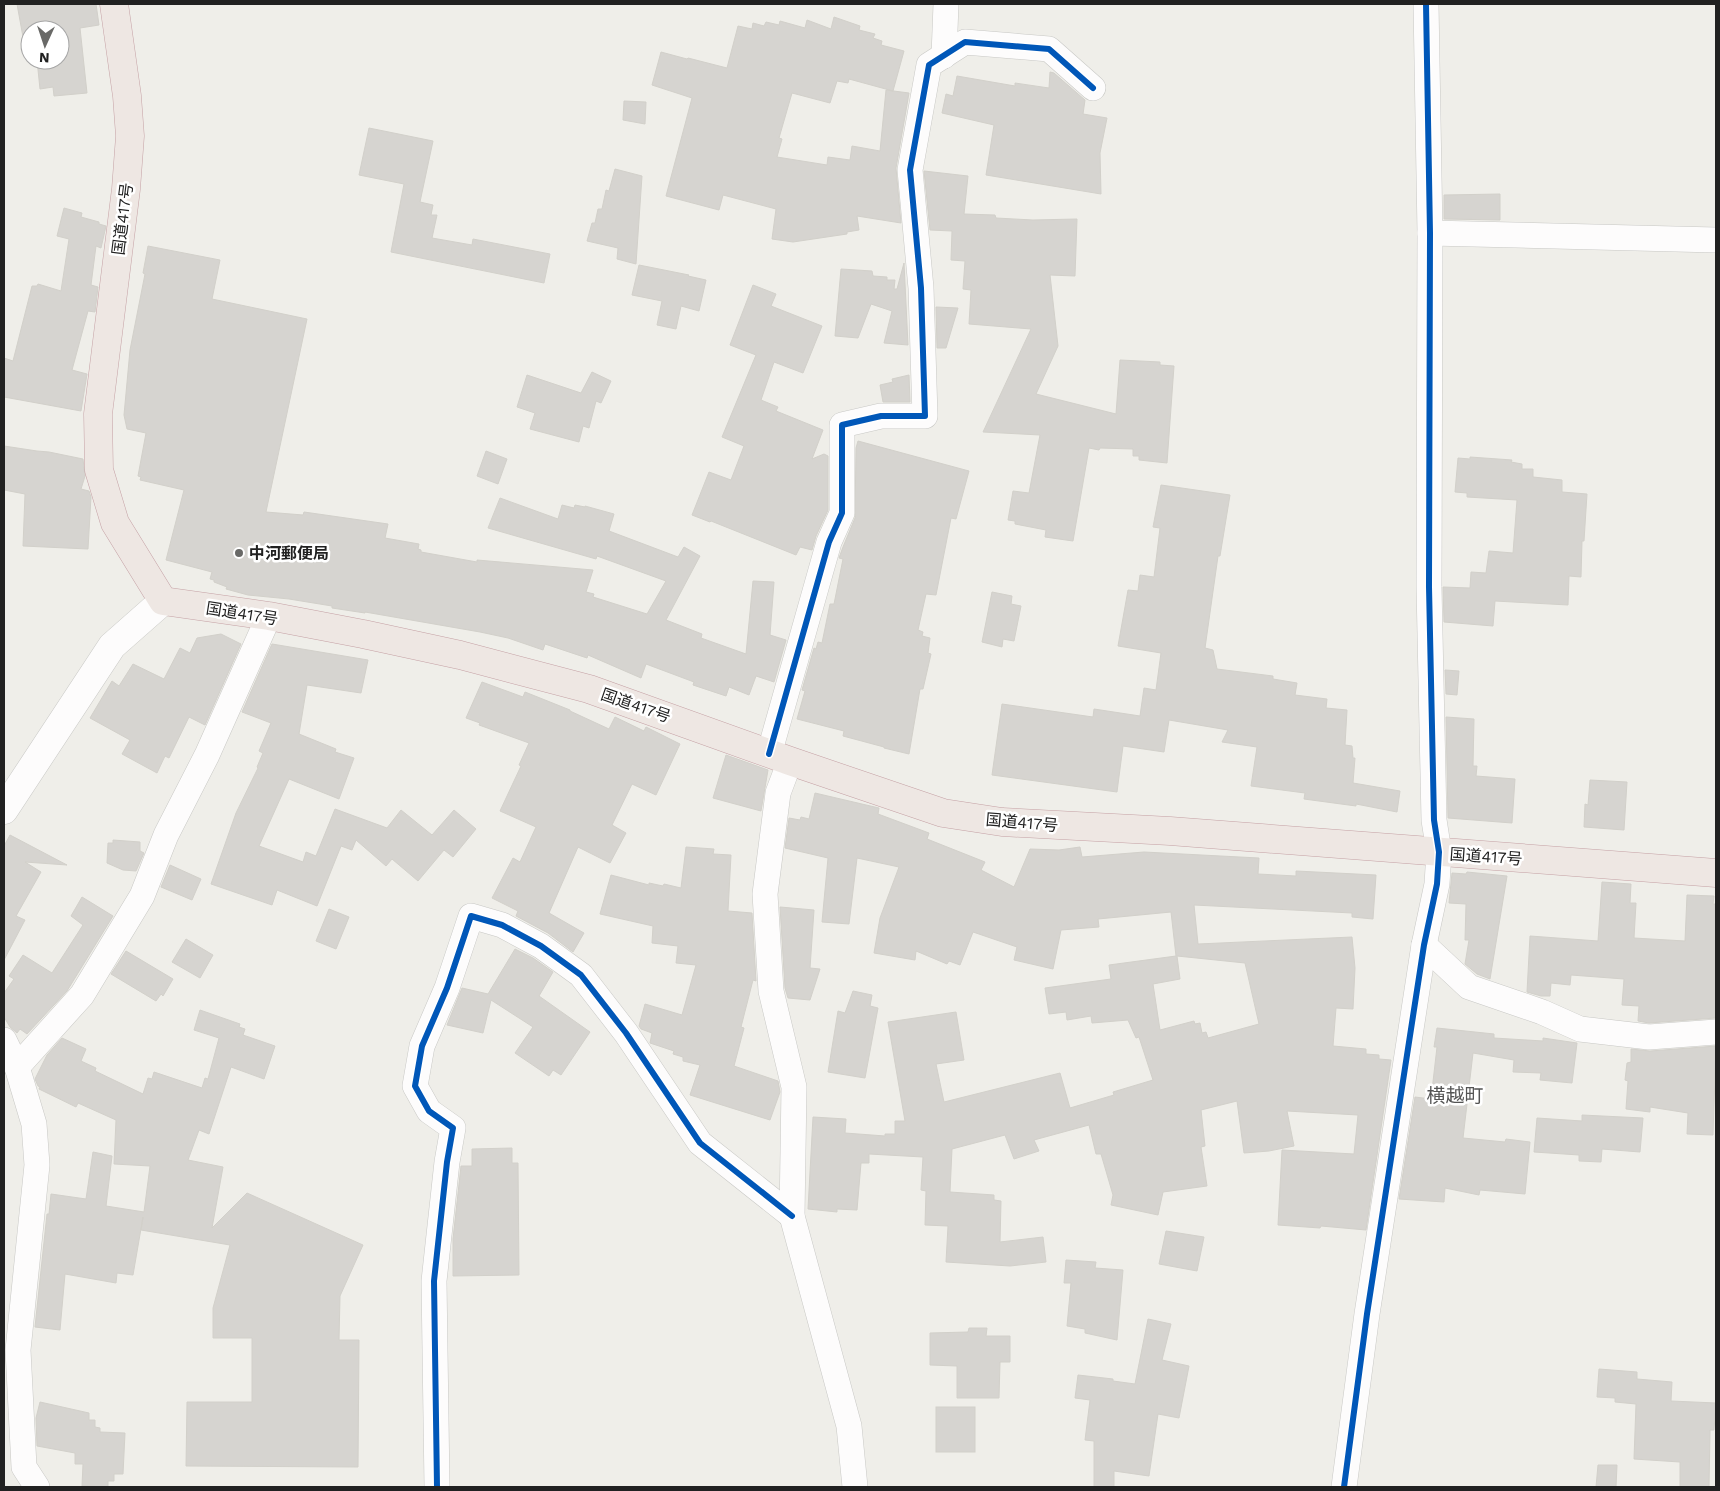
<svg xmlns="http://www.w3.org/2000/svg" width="1720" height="1491" font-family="'Work Sans','Noto Sans JP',sans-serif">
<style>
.building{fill:#d6d4d0;stroke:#d2d0ca;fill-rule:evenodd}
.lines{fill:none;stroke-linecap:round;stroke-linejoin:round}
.minor-casing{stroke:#c8c8c5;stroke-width:26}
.tertiary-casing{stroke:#c8c8c5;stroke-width:29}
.trunk-casing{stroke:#c5a1a5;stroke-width:29}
.minor{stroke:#fdfcfc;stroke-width:25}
.tertiary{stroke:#fdfcfc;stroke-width:28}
.trunk{stroke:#eee7e3;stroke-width:28}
.cycleway-casing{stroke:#fff;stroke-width:9}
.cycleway{stroke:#0057b8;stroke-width:6}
.poi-dot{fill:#696967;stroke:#fff;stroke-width:2}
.labels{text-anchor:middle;stroke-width:5;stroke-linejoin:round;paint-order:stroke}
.street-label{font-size:16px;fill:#212121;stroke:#fff}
.poi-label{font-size:16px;font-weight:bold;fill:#212121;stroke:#fff;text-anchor:start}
.quarter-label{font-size:19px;fill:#545454;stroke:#fff}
</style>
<rect width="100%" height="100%" fill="#efeee9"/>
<g class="building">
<path d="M17,4H96L99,25L80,28L87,93L54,96L53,87L40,89L37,60H60V30H30V36L23,37Z"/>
<path d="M834,17L860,26L859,30L875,34L873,38L882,41L881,45L904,51L893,91L849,79L848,83L837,81L830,103L792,93L779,138L782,139L777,157L827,165L828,157L850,160L852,146L880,151L886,90L909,93L896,168L901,223L857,216L859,230L847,232V234L793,242L772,239L776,209L723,195L719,210L666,196L692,98L652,85L661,52L687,59L688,58L727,68L738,26L752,29L753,23L764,26L766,22L779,25L780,21L805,28L807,20L831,29Z"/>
<path d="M1050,72L1054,73L1085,100L1083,114L1107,118L1100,153L1101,194L986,175L994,125L942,113L946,94L953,96L957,76L1015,86V83L1049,88Z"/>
<path d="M624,101L646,102L645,124L623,120Z"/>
<path d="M369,128L433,141L420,202L433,205L431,215H437L432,238L472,245L473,239L550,254L544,283L391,252L404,184L359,175Z"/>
<path d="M615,169L642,176L636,264L617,259L618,248L587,241L592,223H595L598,209H602L606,190L609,191Z"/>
<path d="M924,171L968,176L964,214L995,215L996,218L1033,220L1077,219L1075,276L1050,275L1058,346L1036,394L1116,414L1120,360L1160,362V365L1174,366L1167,463L1139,460V456H1133V449L1100,448L1099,450L1089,448L1073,541L1045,537L1046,530L1015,524V521L1008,520L1013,491L1029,493L1040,435L983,432L1031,329L969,324L971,290L963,289L965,261L951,260L952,231L930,230Z"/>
<path d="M1500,194V220L1444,219V195Z"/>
<path d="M64,208L82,213L81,217L99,222V224L106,226L101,248L96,246L91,285L98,287L95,312L88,311L72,370L87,374L81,411L4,397V358L13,361L32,286H37L38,284L61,291L69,239L57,236Z"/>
<path d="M148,246L220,260L212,299L307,319L266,512L303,515L304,512L388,524L385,538L419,544L418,549L421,550V552L477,562V560L593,570L586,592L594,594L593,597L647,614L666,581L597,556L596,559L488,528L500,498L558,519L562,505L574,508L575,505L585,507V506L614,514L609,531L678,557L684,547L700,556L666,620L702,634L701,638L746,654L753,581L774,582L770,635L786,640L774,682L756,676L749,695L729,687L726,696L693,685L694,682L646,664L641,678L588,655L587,658L545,644L543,650L508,638L480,632L365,612V613L332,608V606L289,599L248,595L226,589L227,587L214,582V580L210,579L212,572L166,560L184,490L140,480L141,477L138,476L146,433L127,429L124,415L130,350L145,274L143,273Z"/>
<path d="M904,263L908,345L884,343L892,311L871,304L858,338L835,336L841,269L872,271L873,276L887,277V280H895L894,289H897Z"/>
<path d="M639,265L689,275L688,276L706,280L699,311L681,306L676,329L657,325L662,301L632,295Z"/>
<path d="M753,285L776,294L771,306L822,326L803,373L774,362L761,400L778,407L776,411L823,430L812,459L824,454L828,456V510L816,536L812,550L800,547L796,555L711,521L710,522L692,515L709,472L731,480L744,446L722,437L756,355L730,345Z"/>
<path d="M936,307L958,308L946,348H937Z"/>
<path d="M592,372L611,381L601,403L596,401L589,428L583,426L579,442L530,429L535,413L517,407L527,375L581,393Z"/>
<path d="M909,375L910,402H883L880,385L893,382L892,379Z"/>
<path d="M858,441L969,471L956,519L951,518L936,595L926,594L918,630L923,632L922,636L930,638L928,653L931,654L923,689H920L909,754L884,748V747L843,736L844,731L797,719L805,691L802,690L814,648L816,649L818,642L822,643L830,604H834L843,559L839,558L843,547L855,518L856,448Z"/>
<path d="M4,446L37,451L49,452L83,459L85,476L81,489L89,491L91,497L88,549L23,546L25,494L4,490Z"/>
<path d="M486,451L507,459L498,484L477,476Z"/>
<path d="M1470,457L1512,460L1511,462L1522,464V469H1533V477L1562,480V492L1587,494L1584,541H1582L1581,577L1569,576L1568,605L1495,601L1493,626L1444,622L1443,587L1470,588L1471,572L1486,573L1489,551L1513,553L1517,500L1467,497V493L1455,492L1458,458L1470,459Z"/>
<path d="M1161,485L1230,495L1220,556H1218L1205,648L1213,650L1217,669L1273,676V679L1297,683L1295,695L1327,699L1326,708L1347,710L1345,745L1352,746L1353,758H1355L1353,783L1400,791L1397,812L1356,804V806L1304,799L1305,793L1251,786L1257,747L1222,742L1228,730L1169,720L1164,752L1123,746L1117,792L992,775L1002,704L1093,717L1094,709L1140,716L1144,688L1156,690L1161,653L1118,646L1128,590L1138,591L1140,575L1154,577L1160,528L1153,527Z"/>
<path d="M992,592L1012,596L1011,604L1021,606L1014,641L1003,639L1002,647L982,642Z"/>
<path d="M221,634L241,644L205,725L189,717L169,758L165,756L157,773L122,754L130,740L90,718L112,681L119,686L133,664L164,679L180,648L190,653L197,638Z"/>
<path d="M272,644L368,660L361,693L307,685L299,734L336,749L335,752L354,758L339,799L289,779L259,846L303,862L306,852L316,856L335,809L387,828L401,810L432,835L454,810L476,829L453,857L444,850L418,881L392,859L386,866L356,840L352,850L341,846L317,906L277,890L272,905L211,884L236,813L258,768L257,767L263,753L259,751L271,723L242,712Z"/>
<path d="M1445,670L1459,671L1457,695L1446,694Z"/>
<path d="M482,682L523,697L525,692L570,710V711L609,729L615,717L644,731L646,727L680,744L656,795L632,784L612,825L626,833L610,863L578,847L549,913L584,933L573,952L548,933L516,916L518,911L492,898L513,858L520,862L536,827L500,811L521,766L519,765L529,743L479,725L480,723L466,718Z"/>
<path d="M1446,717L1474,719L1473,766H1477L1476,776L1515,779L1512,823L1448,818Z"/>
<path d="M726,755L768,770L761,811L713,798Z"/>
<path d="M1590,780L1627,782L1624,830L1584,827L1585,804L1588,805Z"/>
<path d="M815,793L879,808L878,814L929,833L927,839L985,862L981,870L1014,887L1030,849L1059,850L1080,847L1082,857L1144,852L1259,858L1258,874L1296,876V871L1376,875L1373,919L1352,917V913L1194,905L1198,944L1352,937L1355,968L1353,1009L1336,1008L1333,1046L1366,1049V1054L1379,1055V1059L1391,1060L1366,1230L1321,1226L1320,1228L1278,1225L1282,1150L1354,1154L1358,1115L1287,1111L1294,1146L1269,1151L1244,1153L1237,1101L1201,1110L1205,1146L1201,1147L1207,1186L1163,1192L1158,1215L1111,1205L1113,1195L1101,1154H1096L1089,1125L1034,1140L1039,1151L1014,1159L1005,1135L952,1149L950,1192L994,1195V1200L1001,1201L1000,1242L1043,1237L1046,1262L1010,1266L946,1262L948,1226L925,1225L926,1191L921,1190L923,1157L869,1154V1163H861L857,1210L837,1209V1212L808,1209L813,1117L846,1119L845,1133L885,1136V1134H895V1121H905L888,1022L956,1012L964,1060L936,1064L944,1102L1060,1073L1070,1108L1114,1095L1113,1092L1153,1080L1139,1037L1136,1038L1128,1020L1092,1023L1091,1016L1067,1020L1066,1012L1049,1014L1045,988L1111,979L1109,965L1176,956L1171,912L1098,919L1099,927L1061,930L1053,969L1014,960L1017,947L973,932L960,965L949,961L947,964L916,951L915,960L874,953L880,918L899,867L857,858L849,924L822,922L828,858L785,848L789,818L800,820L801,817L809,819ZM1177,956L1245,963L1259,1024L1208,1038L1206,1032L1202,1033L1200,1023L1195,1024L1194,1021L1160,1030L1153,984L1180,979Z"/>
<path d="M10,835L67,865L25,862L41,872L16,916L25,920L4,960V846Z"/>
<path d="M113,840L140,842V851L144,853L136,871L123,870L107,863L108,843H113Z"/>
<path d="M686,847L714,849L713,854L731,855L728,911L752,913L756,981L753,980L741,1027L744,1028L734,1066L778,1081L780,1092L770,1120L690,1095L700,1065L683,1061V1057L673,1054L674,1051L650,1043L652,1033L641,1029L639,1026L645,1004L682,1015L696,965L676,963L678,946L652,943L653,926L600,914L611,875L649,885V883L663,886L664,884L681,888Z"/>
<path d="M170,865L201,879L192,900L161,887Z"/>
<path d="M1467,872L1507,876L1490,979L1477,974L1465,964L1469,940H1465L1466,904L1449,903L1452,873L1466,874Z"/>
<path d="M1602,882L1631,884L1630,903H1636L1634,938L1685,941L1687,895L1714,896L1713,904H1716V1018L1649,1023L1638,1021L1639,1006L1622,1005L1624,979L1571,975L1570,985L1551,983L1550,996H1541L1527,992L1530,936L1598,941Z"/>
<path d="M82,897L113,916L67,991L27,1034L20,1029L17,1033L10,1027L4,1017V993L14,979L9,976L23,955L52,973L83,925L71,916Z"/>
<path d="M780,907L814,910L810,968L820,969L810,1000L788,998L785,988Z"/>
<path d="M329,909L349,917L336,949L316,941Z"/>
<path d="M186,939L213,955L200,978L172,962Z"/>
<path d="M515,949L533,958L553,972L539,996L590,1032L561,1075L553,1070L549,1076L515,1053L533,1027L491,1000L483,1033L447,1025L462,988L488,994Z"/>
<path d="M126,951L173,979L163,996L161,994L156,1001L111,974Z"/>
<path d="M853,991L872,995L870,1006L878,1008L865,1078L828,1072L838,1011L845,1013Z"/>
<path d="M200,1010L240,1024L239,1027L245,1029L243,1035L275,1046L264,1079L231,1067L209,1134L199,1130L188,1160L223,1167L212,1228L247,1193L363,1245L340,1296L339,1340H359L358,1467L186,1466L187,1402H252V1338H213V1308L230,1245L141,1230L143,1217L133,1275L117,1273L116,1283L65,1274L60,1330L35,1327L47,1214H49L51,1194L86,1199L93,1152L112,1156L106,1206L144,1212L150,1166L114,1164L116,1120L78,1103L76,1107L39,1089L40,1087L38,1086L35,1079L47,1055L62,1038L86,1049L81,1061L96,1068L95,1071L143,1094L148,1078L152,1079L154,1072L202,1088L205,1078L208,1079L219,1038L194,1030Z"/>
<path d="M1437,1028L1494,1034V1038L1543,1041V1038L1577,1043L1572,1083L1540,1080L1541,1073L1513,1072L1514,1060L1473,1053L1463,1138L1505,1142L1506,1139L1530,1142L1525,1194L1480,1190L1479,1195L1445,1188L1444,1202L1399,1199L1415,1097L1431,1099L1437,1047H1434Z"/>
<path d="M1716,1046L1713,1135L1687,1134L1688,1113L1650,1107V1112L1626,1109L1628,1081L1625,1080L1627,1063L1631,1062V1049L1650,1051Z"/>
<path d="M1582,1115L1643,1118L1640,1152L1602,1149L1601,1162L1579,1161V1155L1534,1152L1537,1118L1582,1121Z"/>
<path d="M512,1148V1163H518L519,1275L453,1276V1239L461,1166H472V1149Z"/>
<path d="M1166,1231L1204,1237L1197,1271L1159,1264Z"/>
<path d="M1066,1260L1096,1262L1095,1268L1123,1270L1117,1340L1085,1333V1329L1067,1326L1071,1283H1064Z"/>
<path d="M1148,1319L1171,1324L1162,1360L1189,1366L1179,1418L1158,1414L1149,1476L1114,1471V1487H1094V1441L1085,1440L1090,1400L1075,1398L1078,1375L1113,1379V1381L1135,1384Z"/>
<path d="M969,1328H987L986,1336H1010V1362H1000L999,1398H957V1366L930,1365V1333L968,1332Z"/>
<path d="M1599,1369L1637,1372V1379L1672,1382L1671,1401L1716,1403L1714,1430H1710L1709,1487H1680V1462L1634,1459L1636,1404L1615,1402V1398L1597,1397Z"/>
<path d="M40,1402L89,1413V1420H95V1427L100,1428V1432L125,1433L123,1474H114V1481H108V1487L82,1486L83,1464H75V1453L37,1446L36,1418Z"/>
<rect x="936" y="1407" width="39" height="45"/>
<path d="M1598,1465H1617L1616,1487H1596Z"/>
</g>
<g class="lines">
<g class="minor-casing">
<g id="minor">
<path d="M944,56L946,4"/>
<path d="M1430,233L1716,240"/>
<path d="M769,754L829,542L842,513V425L881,416H925L921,288L910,170L929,65L965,42L1049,49L1093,88"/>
<path d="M790,761L778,793L765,894L771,991L794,1087L792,1216L849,1426L855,1487"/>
<path d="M1424,945L1469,987L1542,1012L1580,1029L1649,1037L1716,1032"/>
<path d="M4,1040L17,1067L34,1124L37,1165L18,1350L24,1467L37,1487"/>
<path d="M17,1067L82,995L142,896L166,835L207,755L269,616"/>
<path d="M437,1487L434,1281L447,1162L453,1128L429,1111L415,1086L422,1046L447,988L471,916L502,925L541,946L581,975L626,1033L700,1143L792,1216"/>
<path d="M1344,1487L1367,1314L1424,945L1437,884L1439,852L1434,820L1429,587L1430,233L1426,4"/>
</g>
</g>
<g class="tertiary-casing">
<path id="tertiary" d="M4,810L112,646L163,601"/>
</g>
<g class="trunk-casing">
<path id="trunk" d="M114,4L127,96L130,136L126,189L98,414L99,470L115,523L163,601L269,616L363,634L460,655L589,689L790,761L943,813L1002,822L1170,831L1716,873"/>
</g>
<use href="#minor" class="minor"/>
<use href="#tertiary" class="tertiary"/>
<use href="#trunk" class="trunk"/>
<g class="cycleway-casing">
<g id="cycleway">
<path d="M769,754L829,542L842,513V425L881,416H925L921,288L910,170L929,65L965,42L1049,49L1093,88"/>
<path d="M437,1487L434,1281L447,1162L453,1128L429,1111L415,1086L422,1046L447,988L471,916L502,925L541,946L581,975L626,1033L700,1143L792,1216"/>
<path d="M1344,1487L1367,1314L1424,945L1437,884L1439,852L1434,820L1429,587L1430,233L1426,4"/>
</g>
</g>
<use href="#cycleway" class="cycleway"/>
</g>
<circle class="poi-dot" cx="239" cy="553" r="5"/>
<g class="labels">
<g class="street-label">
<text transform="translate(122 219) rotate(-83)" y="6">国道417号</text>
<text transform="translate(242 613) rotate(9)" y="6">国道417号</text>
<text transform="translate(636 705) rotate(19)" y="6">国道417号</text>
<text transform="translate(1022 822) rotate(5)" y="6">国道417号</text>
<text transform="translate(1486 856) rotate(4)" y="6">国道417号</text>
</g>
<g class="poi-label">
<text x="249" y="559">中河郵便局</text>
</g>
<g class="quarter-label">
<text x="1455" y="1102">横越町</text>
</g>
</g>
<rect width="1720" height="1491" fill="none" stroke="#212121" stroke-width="10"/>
<g transform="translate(45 45) rotate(183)"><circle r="24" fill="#ffffff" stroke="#a6a6a6"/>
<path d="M0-4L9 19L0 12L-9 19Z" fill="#696967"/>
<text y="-8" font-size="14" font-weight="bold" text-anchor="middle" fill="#212121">N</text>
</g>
</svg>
